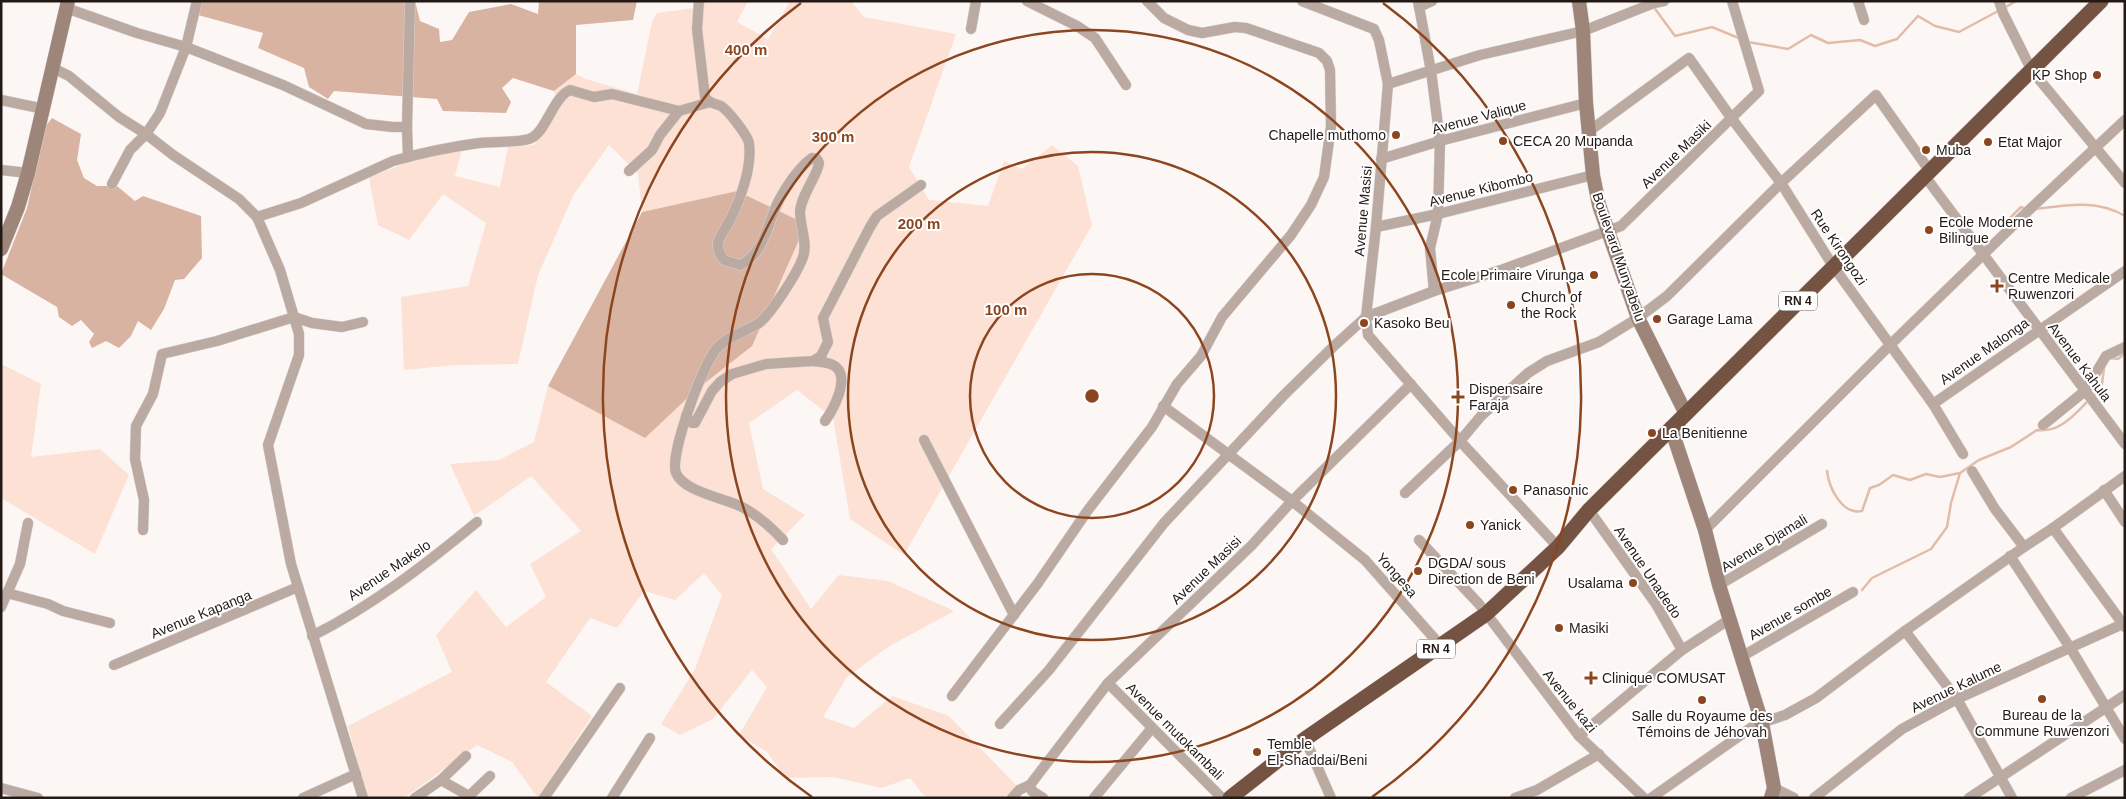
<svg xmlns="http://www.w3.org/2000/svg" width="2126" height="799" font-family="Helvetica,sans-serif">
<style>
.green{fill:#fce1d4}
.forest{fill:#d9b3a1}
.lines{fill:none;stroke-linecap:round;stroke-linejoin:round}
.stream{stroke:#e2bca9;stroke-width:2.5}
.street-casing{stroke:#d9d4d1;stroke-width:11}
.secondary-casing{stroke:#d9d4d1;stroke-width:15}
.highway-casing{stroke:#d9d4d1;stroke-width:16}
.street{stroke:#bbaaa2;stroke-width:10}
.secondary{stroke:#9d8579;stroke-width:14}
.highway{stroke:#745342;stroke-width:15}
.ring{fill:none;stroke:#8c461f;stroke-width:2.5}
.poi-dot{fill:#8c461f;stroke:#fff;stroke-width:2}
.labels{text-anchor:middle;stroke-width:4;stroke-linejoin:round;paint-order:stroke}
.shield{fill:#fff;stroke:#655f5c;stroke-width:1}
.shield-label{font-size:12px;font-weight:bold;fill:#231a16}
.poi-label{font-size:14px;fill:#231a16;stroke:#fff;text-anchor:start}
.street-label{font-size:14px;fill:#231a16;stroke:#fff}
.centre{fill:#8c461f;stroke:#fff;stroke-width:2.5}
.ring-label{font-size:15px;text-anchor:middle;font-weight:bold;fill:#8c461f;stroke:#fff;stroke-width:4;stroke-linejoin:round;paint-order:stroke}
</style>
<rect width="100%" height="100%" fill="#fcf7f5"/>
<g class="green">
<path d="M702,1H748L737,22L768,39L790,1H851L864,17L956,34L909,167L929,200L988,206L1004,161L1022,169L1052,145L1078,166L1092,225L904,555L850,519L833,418L797,390L749,423L763,489L805,515L771,549L811,609L839,575L888,581L954,611L888,647L847,677L823,717L854,728L892,696L949,716L1016,785L1005,798H926L910,778L882,788L833,777L785,778L767,752L739,735L767,687L752,670L713,719L680,735L661,724L695,669L722,595L704,573L675,600L644,591L617,628L590,618L546,682L592,716L538,798L512,762L477,745L404,798H360L366,794L348,726L452,672L436,635L476,590L506,627L546,597L530,564L581,531L531,476L474,516L450,464L499,460L534,442L548,386L645,437L737,191L642,212L638,174L609,145L574,194L538,275L518,364L456,365L404,370L401,297L468,286L486,223L443,194L409,240L378,225L369,178L408,162L462,150L455,176L500,187L508,147L534,145L560,107L554,91L576,74L586,79L637,94L652,22L657,13L702,7Z"/>
<path d="M1,364L41,384L31,457L100,449L129,475L95,554L1,498Z"/>
</g>
<g class="forest">
<path d="M201,1H415L420,21L439,29L440,42L452,40L469,12L511,4L538,14L539,1H637L633,20L576,25V74L554,91L513,78L502,88L511,102L506,113L443,111L437,99L334,91L328,99L309,87L304,68L258,48L263,33L198,15Z"/>
<path d="M52,118L81,134L77,160L84,178L97,186H117L135,201L143,196L201,216L202,258L184,279L175,280L164,309L151,330L138,321L131,336L119,348L106,341L92,348L89,342L94,334L81,320L72,326L59,317L57,307L1,274L27,208L45,127Z"/>
<path d="M737,191L806,224L752,346L696,390L645,438L548,386L642,212Z"/>
</g>
<g class="lines">
<g class="stream">
<path d="M1653,6L1675,36L1712,27L1741,39"/>
<path d="M2004,8L2016,1"/>
<path d="M1748,42L1788,49L1811,35L1828,43L1860,40L1875,46L1897,39L1918,16L1935,26L1959,32L2000,10"/>
<path d="M2036,209C2066,205 2097,199 2125,216"/>
<path d="M2007,221L2021,207L2026,209"/>
<path d="M2111,358L2118,359L2125,353"/>
<path d="M2093,397L2102,384L2104,368"/>
<path d="M1827,471C1829,488 1842,515 1862,511L1870,488L1879,485L1893,475L1910,480L1926,474L1940,477L1960,473"/>
<path d="M1862,590L1872,578L1931,549L1947,527L1951,503L1960,473L1979,460L2011,447L2037,430C2060,433 2074,415 2089,400"/>
</g>
<g class="street-casing">
<g id="street">
<path d="M699,1L697,29L705,97C709,104 715,103 721,106C728,110 748,136 749,143C752,167 741,197 731,218C727,226 721,234 718,242C717,249 720,255 724,260L740,265C764,255 768,222 778,202C786,187 798,168 812,158L817,159L819,163C817,177 801,195 800,212C800,226 808,244 803,257C798,272 771,314 759,323C745,332 728,336 717,348C703,363 669,455 676,473C684,492 725,498 742,507C759,516 771,527 783,540"/>
<path d="M1027,1L1077,26L1095,38L1126,85"/>
<path d="M1302,1L1374,29L1379,40L1388,84L1376,227L1366,317L1368,335L1460,441L1558,547"/>
<path d="M1418,1L1431,71L1440,141L1438,214L1430,248L1434,291"/>
<path d="M1858,1L1864,20"/>
<path d="M1999,1L2003,13L2032,71L2125,183"/>
<path d="M1419,7L1432,1"/>
<path d="M66,8L137,33L186,47L283,85L366,124L393,127H407L408,157"/>
<path d="M971,29L976,1"/>
<path d="M53,68L69,76L119,117L146,134L173,155L239,199L257,217L280,270L299,334V355L268,445L291,564L363,798"/>
<path d="M1388,84L1480,55L1583,31L1654,3L1664,1"/>
<path d="M1,100L44,109"/>
<path d="M407,127L410,1"/>
<path d="M1588,132L1689,58L1732,119L1781,183L1833,266L1933,404L1963,454"/>
<path d="M1381,159L1440,141L1586,103"/>
<path d="M1,170L28,173"/>
<path d="M629,171L652,150L660,135L679,111"/>
<path d="M1924,175L2125,444"/>
<path d="M112,184L130,150L146,134L160,113L186,47L197,1"/>
<path d="M257,217L301,203L393,161C421,153 450,147 479,143C494,141 515,143 529,139C546,134 552,98 570,90L594,97L612,94L679,111L710,102"/>
<path d="M1376,227L1438,214L1593,175"/>
<path d="M813,361C820,362 831,362 836,367C850,379 833,410 825,421"/>
<path d="M1933,404L2125,271"/>
<path d="M1163,406L1292,501L1365,560L1441,646"/>
<path d="M686,416L692,423H695L712,391L720,382L732,374L766,364L813,361L821,356L828,342L823,318L870,227L877,216L921,185"/>
<path d="M2043,425L2085,391L2106,356L2125,347"/>
<path d="M924,440L1014,615"/>
<path d="M1972,471L1995,509L2024,547"/>
<path d="M2104,490L2125,522"/>
<path d="M1405,493L1460,441L1481,416L1528,373L1547,361L1599,342L1638,318L1667,296L1781,183L1876,95L1929,170"/>
<path d="M1589,510L1656,604L1682,650"/>
<path d="M2053,528L2125,627"/>
<path d="M143,530L144,500L135,459L136,426L153,394L162,354L217,341L294,317L312,323L342,327L363,322"/>
<path d="M1705,530L1891,344L2028,211L2125,120"/>
<path d="M1419,540L1479,604L1579,736L1644,798"/>
<path d="M2010,556L2071,649L2125,739"/>
<path d="M1719,585L1822,524"/>
<path d="M7,593L48,604L63,611L110,623"/>
<path d="M1,607L20,564L28,523"/>
<path d="M1905,631L1957,699L2012,798"/>
<path d="M312,636C372,606 426,564 477,522"/>
<path d="M1741,657L1853,592"/>
<path d="M114,665L298,587"/>
<path d="M1108,683L1222,798"/>
<path d="M952,696L1038,583L1088,510L1152,427L1177,384L1201,356L1222,317L1291,235L1311,205L1324,177L1331,126L1330,70L1327,61L1319,53L1246,28L1235,27L1202,33L1188,30L1164,18L1147,1"/>
<path d="M1000,724L1049,670L1164,523L1283,396L1335,345L1366,317L1434,291L1504,269L1621,226L1759,91L1732,1"/>
<path d="M1579,736L1682,650L1730,619"/>
<path d="M1305,739L1331,798"/>
<path d="M441,780L469,796L490,776"/>
<path d="M1030,785L1032,791L1043,798"/>
<path d="M1,788L38,798"/>
<path d="M1774,788L1794,798"/>
<path d="M303,798L356,774"/>
<path d="M415,798L441,780L466,756"/>
<path d="M544,798L620,688"/>
<path d="M612,798L650,738"/>
<path d="M1012,798L1019,790L1030,785L1108,683L1252,545L1292,501L1411,384"/>
<path d="M1094,798L1152,728"/>
<path d="M1515,798L1537,790L1599,754"/>
<path d="M1651,798L1755,725L1785,715L1816,698L1905,631L2024,547L2053,528L2125,476"/>
<path d="M1814,798L1902,729L1957,699L2125,623"/>
<path d="M1969,798L2125,695"/>
<path d="M2071,798L2125,770"/>
</g>
</g>
<g class="secondary-casing">
<g id="secondary">
<path d="M1579,1L1583,31L1586,103L1593,175L1599,205L1638,318L1686,414"/>
<path d="M1,249L18,207L28,173L68,1"/>
<path d="M1671,428L1705,530L1719,585L1762,723L1774,788L1771,798"/>
</g>
</g>
<g class="highway-casing">
<path id="highway" d="M1230,798L1305,739L1486,614L1558,547L1589,510L2101,1"/>
</g>
<use href="#street" class="street"/>
<use href="#secondary" class="secondary"/>
<use href="#highway" class="highway"/>
</g>
<g class="ring">
<circle cx="1092" cy="396" r="122"/>
<circle cx="1092" cy="396" r="244"/>
<circle cx="1092" cy="396" r="366"/>
<path d="M812 797A489 489 0 0 1 801 3M1383 3A489 489 0 0 1 1372 797"/>
</g>
<g class="poi-dot">
<circle cx="2097" cy="75" r="5"/>
<circle cx="1396" cy="135" r="5"/>
<circle cx="1503" cy="141" r="5"/>
<circle cx="1988" cy="142" r="5"/>
<circle cx="1926" cy="150" r="5"/>
<circle cx="1929" cy="230" r="5"/>
<circle cx="1594" cy="275" r="5"/>
<path d="M1994.5 278.5h5v5h5v5h-5v5h-5v-5h-5v-5h5z"/>
<circle cx="1511" cy="305" r="5"/>
<circle cx="1657" cy="319" r="5"/>
<circle cx="1364" cy="323" r="5"/>
<path d="M1455.5 389.5h5v5h5v5h-5v5h-5v-5h-5v-5h5z"/>
<circle cx="1652" cy="433" r="5"/>
<circle cx="1513" cy="490" r="5"/>
<circle cx="1470" cy="525" r="5"/>
<circle cx="1418" cy="571" r="5"/>
<circle cx="1633" cy="583" r="5"/>
<circle cx="1559" cy="628" r="5"/>
<path d="M1588.5 670.5h5v5h5v5h-5v5h-5v-5h-5v-5h5z"/>
<circle cx="2042" cy="699" r="5"/>
<circle cx="1702" cy="700" r="5"/>
<circle cx="1257" cy="752" r="5"/>
</g>
<g class="labels">
<g class="shield">
<rect x="1779" y="291.5" width="38" height="19" rx="4"/>
<rect x="1417" y="639.5" width="38" height="19" rx="4"/>
</g>
<g class="shield-label">
<text x="1798" y="305">RN 4</text>
<text x="1436" y="653">RN 4</text>
</g>
<g class="poi-label">
<text x="2087" y="80" text-anchor="end">KP Shop</text>
<text x="1386" y="140" text-anchor="end">Chapelle muthomo</text>
<text x="1513" y="146">CECA 20 Mupanda</text>
<text x="1998" y="147">Etat Major</text>
<text x="1936" y="155">Muba</text>
<text x="1939" y="227">Ecole Moderne<tspan x="1939" dy="16">Bilingue</tspan></text>
<text x="1584" y="280" text-anchor="end">Ecole Primaire Virunga</text>
<text x="2008" y="283">Centre Medicale<tspan x="2008" dy="16">Ruwenzori</tspan></text>
<text x="1521" y="302">Church of<tspan x="1521" dy="16">the Rock</tspan></text>
<text x="1667" y="324">Garage Lama</text>
<text x="1374" y="328">Kasoko Beu</text>
<text x="1469" y="394">Dispensaire<tspan x="1469" dy="16">Faraja</tspan></text>
<text x="1662" y="438">La Benitienne</text>
<text x="1523" y="495">Panasonic</text>
<text x="1480" y="530">Yanick</text>
<text x="1428" y="568">DGDA/ sous<tspan x="1428" dy="16">Direction de Beni</tspan></text>
<text x="1623" y="588" text-anchor="end">Usalama</text>
<text x="1569" y="633">Masiki</text>
<text x="1602" y="683">Clinique COMUSAT</text>
<text x="2042" y="720" text-anchor="middle">Bureau de la<tspan x="2042" dy="16">Commune Ruwenzori</tspan></text>
<text x="1702" y="721" text-anchor="middle">Salle du Royaume des<tspan x="1702" dy="16">Témoins de Jéhovah</tspan></text>
<text x="1267" y="749">Temble<tspan x="1267" dy="16">El-Shaddai/Beni</tspan></text>
</g>
<g class="street-label">
<text transform="translate(1479 117) rotate(-15)" y="5">Avenue Valique</text>
<text transform="translate(1676 154) rotate(-44)" y="5">Avenue Masiki</text>
<text transform="translate(1481 189) rotate(-14)" y="5">Avenue Kibombo</text>
<text transform="translate(1363 211) rotate(-85)" y="5">Avenue Masisi</text>
<text transform="translate(1839 247) rotate(56)" y="5">Rue Kirongozi</text>
<text transform="translate(1619 257) rotate(71)" y="5">Boulevard Munyabelu</text>
<text transform="translate(1984 351) rotate(-35)" y="5">Avenue Malonga</text>
<text transform="translate(2080 362) rotate(53)" y="5">Avenue Kahula</text>
<text transform="translate(1764 543) rotate(-31)" y="5">Avenue Djamali</text>
<text transform="translate(389 570) rotate(-34)" y="5">Avenue Makelo</text>
<text transform="translate(1206 570) rotate(-44)" y="5">Avenue Masisi</text>
<text transform="translate(1648 572) rotate(56)" y="5">Avenue Unadedo</text>
<text transform="translate(1397 575) rotate(49)" y="5">Yongesa</text>
<text transform="translate(1790 613) rotate(-30)" y="5">Avenue sombe</text>
<text transform="translate(201 614) rotate(-22)" y="5">Avenue Kapanga</text>
<text transform="translate(1956 687) rotate(-26)" y="5">Avenue Kalume</text>
<text transform="translate(1570 701) rotate(51)" y="5">Avenue kazi</text>
<text transform="translate(1175 731) rotate(45)" y="5">Avenue mutokambali</text>
</g>
</g>
<circle cx="1092" cy="396" r="8" class="centre"/>
<g class="ring-label">
<text x="746" y="55">400 m</text>
<text x="833" y="142">300 m</text>
<text x="919" y="229">200 m</text>
<text x="1006" y="315">100 m</text>
</g>
<rect width="2126" height="799" fill="none" stroke="#231a16" stroke-width="5"/>
</svg>
